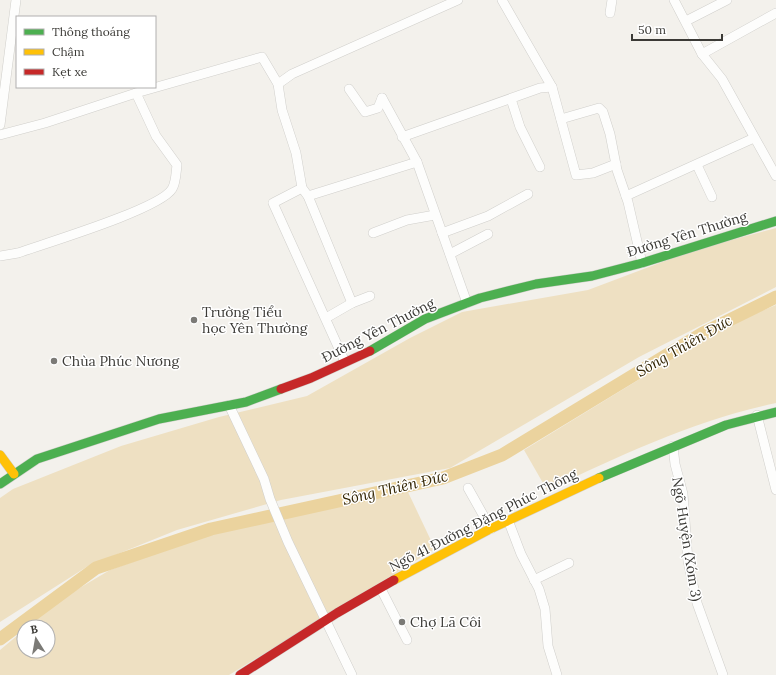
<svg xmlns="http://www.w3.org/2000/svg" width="776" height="675" font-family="Lora,serif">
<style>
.green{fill:#eee0c2}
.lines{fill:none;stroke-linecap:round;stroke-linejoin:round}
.canal{stroke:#ebd39e;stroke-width:13}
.street-casing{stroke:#d0cfcb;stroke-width:10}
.fast-casing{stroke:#d0cfcb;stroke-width:10}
.slow-casing{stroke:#d0cfcb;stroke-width:10}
.jam-casing{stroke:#d0cfcb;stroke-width:10}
.street{stroke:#fdfdfc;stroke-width:9}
.fast{stroke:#4caf50;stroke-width:9}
.slow{stroke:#ffc107;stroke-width:9}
.jam{stroke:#c62828;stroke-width:9}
.poi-dot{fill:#7b7a76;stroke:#fff;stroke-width:1.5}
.labels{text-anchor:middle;stroke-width:3;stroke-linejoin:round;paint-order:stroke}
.street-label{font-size:14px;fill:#3b3a36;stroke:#fff}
.poi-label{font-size:14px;fill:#3b3a36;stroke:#fff;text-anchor:start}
.water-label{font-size:15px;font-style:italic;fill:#352705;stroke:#fff}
</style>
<rect width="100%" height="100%" fill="#f3f1ec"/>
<g class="green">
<path d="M776,228V287L639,357L450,468L281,500L177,530L88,566L0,622V498L13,489L121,446L219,417L307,396L410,338L462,312L588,290L694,250Z"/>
<path d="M776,305V403C695,420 621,455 547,490L524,450L728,325Z"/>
<path d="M408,492L435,549L229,675H0V650L24,630V651H48V627H27L61,599L110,570L213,533L340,505Z"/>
</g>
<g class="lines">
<path class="canal" d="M0,639L96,568L211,529L443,478L502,455L703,333L776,297"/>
<g class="street-casing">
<g id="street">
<path d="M502,0L552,87L576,175L593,173L616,164"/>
<path d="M674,0L702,54L722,79L776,176"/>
<path d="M610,13L612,0"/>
<path d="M686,21L727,0"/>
<path d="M702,54L776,13"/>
<path d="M278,84L292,74L458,0"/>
<path d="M349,89L365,112L378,108L382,98"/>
<path d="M382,98L417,162L467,303"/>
<path d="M511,99L520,127L540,167"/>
<path d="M561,119L599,108L603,112L610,134L617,170L628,202L642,263"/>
<path d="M0,125L16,0"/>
<path d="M0,135L45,123L136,93L262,57L278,84L282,110L296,153L302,188L308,196L352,303"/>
<path d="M402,137L540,88L552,87"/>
<path d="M697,165L712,197"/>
<path d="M302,188L273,203L345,362"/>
<path d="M308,196L417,162"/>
<path d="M626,196L754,138"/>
<path d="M373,233L407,220L435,215"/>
<path d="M442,233L488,216L528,194"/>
<path d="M450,254L488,234"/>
<path d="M0,256L18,253C46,243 160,209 172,189C176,183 176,172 177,165L156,136L136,93"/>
<path d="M326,318L352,303L370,296"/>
<path d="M229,405L264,479L270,499L288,542L352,675"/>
<path d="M757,415L776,490"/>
<path d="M673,446L675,464L683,494L688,561L697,603L723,675"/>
<path d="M468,488L491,529"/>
<path d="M508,520L521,554L539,589L545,609L548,646L557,675"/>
<path d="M534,580L569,563"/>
<path d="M381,589L407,640"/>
</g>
</g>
<g class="fast-casing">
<g id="fast">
<path d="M370,351L425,319L480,298L536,284L592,276L642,263L776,221"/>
<path d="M599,478L726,425L776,412"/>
<path d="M0,484L37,459L159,419L246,402L281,389"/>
</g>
</g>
<g class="slow-casing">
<g id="slow">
<path d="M0,455L14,474"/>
<path d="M394,580L488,530L599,478"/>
</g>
</g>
<g class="jam-casing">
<g id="jam">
<path d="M281,389L311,378L370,351"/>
<path d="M240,675L337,613L394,580"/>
</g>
</g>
<use href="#street" class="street"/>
<use href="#fast" class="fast"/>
<use href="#slow" class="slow"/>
<use href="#jam" class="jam"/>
</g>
<g class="poi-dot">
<circle cx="194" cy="320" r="4"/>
<circle cx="54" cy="361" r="4"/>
<circle cx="402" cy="622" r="4"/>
</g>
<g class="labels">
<g class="street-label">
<text transform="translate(687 234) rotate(-17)" y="5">Đường Yên Thường</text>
<text transform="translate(378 330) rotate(-27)" y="5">Đường Yên Thường</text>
<text transform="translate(483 520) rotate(-27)" y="5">Ngõ 41 Đường Đặng Phúc Thông</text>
<text transform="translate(687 539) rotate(81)" y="5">Ngõ Huyện (Xóm 3)</text>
</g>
<g class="poi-label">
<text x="202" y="317">Trường Tiểu<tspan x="202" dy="16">học Yên Thường</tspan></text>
<text x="62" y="366">Chùa Phúc Nương</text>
<text x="410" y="627">Chợ Lã Côi</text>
</g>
<g class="water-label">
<text transform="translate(684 346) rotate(-30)" y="5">Sông Thiên Đức</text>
<text transform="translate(395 488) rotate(-13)" y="5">Sông Thiên Đức</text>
</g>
</g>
<rect x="16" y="16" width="140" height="72" fill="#ffffff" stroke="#b1b0af"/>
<rect x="24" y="29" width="20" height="6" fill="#4caf50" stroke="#b1b0af"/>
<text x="52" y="36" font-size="12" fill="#3b3a36">Thông thoáng</text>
<rect x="24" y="49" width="20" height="6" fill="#ffc107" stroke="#b1b0af"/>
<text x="52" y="56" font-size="12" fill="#3b3a36">Chậm</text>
<rect x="24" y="69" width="20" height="6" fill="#c62828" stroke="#b1b0af"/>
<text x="52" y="76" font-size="12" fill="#3b3a36">Kẹt xe</text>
<g transform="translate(36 639) rotate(349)"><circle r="19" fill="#ffffff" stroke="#b1b0af"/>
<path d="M0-3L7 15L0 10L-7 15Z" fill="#7b7a76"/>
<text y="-6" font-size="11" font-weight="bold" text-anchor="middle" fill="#3b3a36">B</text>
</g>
<path d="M632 34v6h90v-6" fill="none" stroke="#3b3a36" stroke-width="2"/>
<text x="638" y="34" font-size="12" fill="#3b3a36" stroke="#ffffff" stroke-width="3" paint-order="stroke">50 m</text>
</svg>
